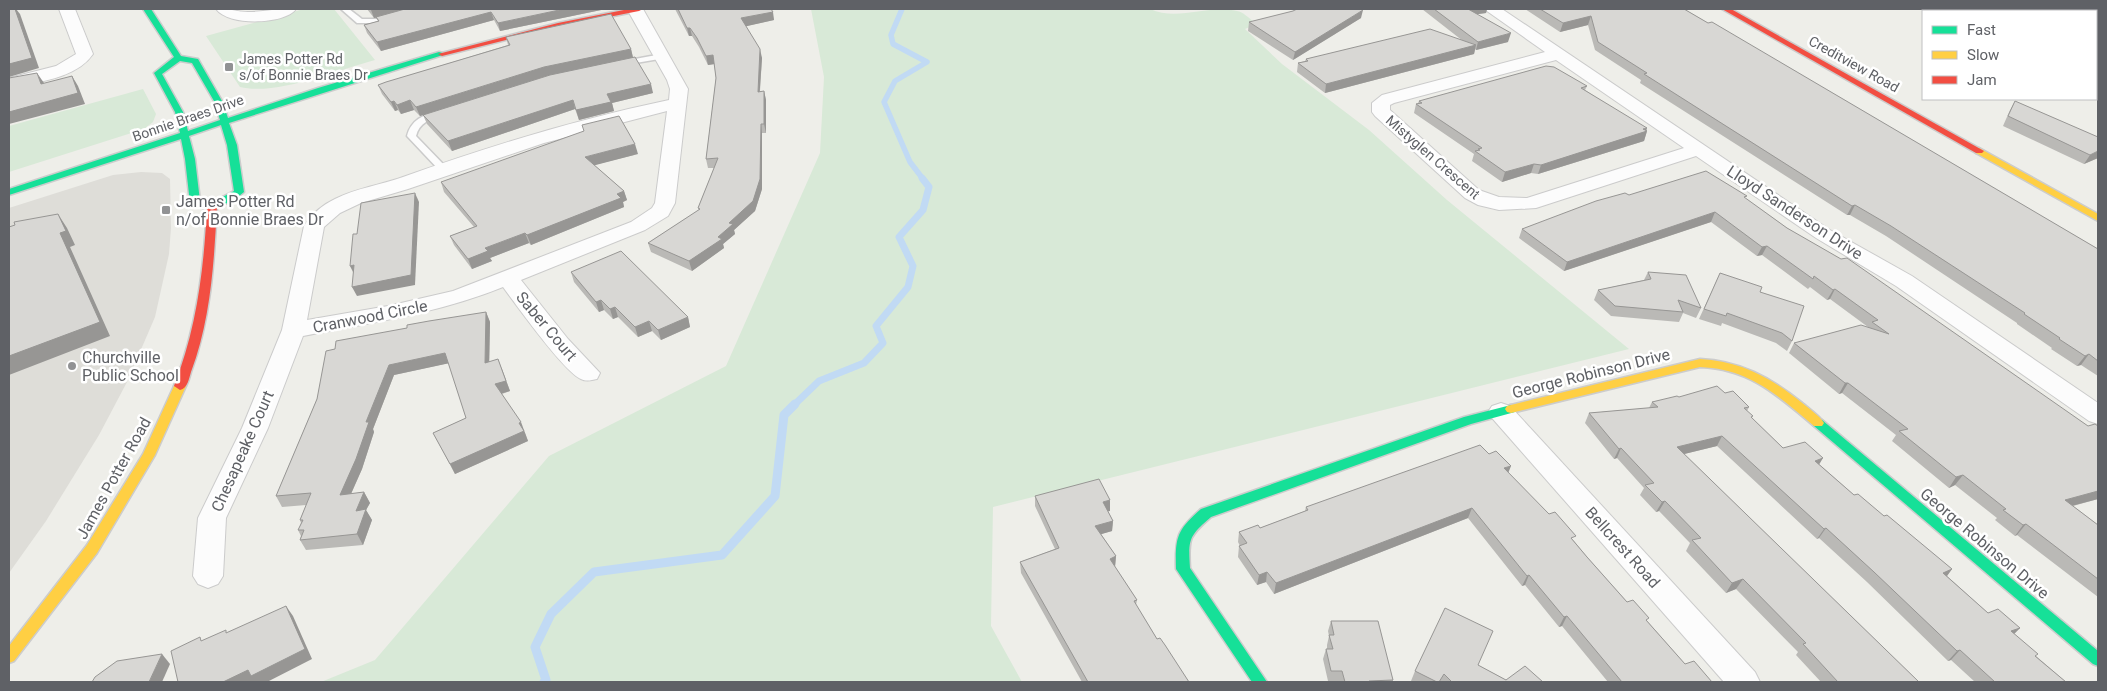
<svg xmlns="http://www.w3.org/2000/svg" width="2107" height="691" font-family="Roboto,sans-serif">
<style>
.education{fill:#deddd8}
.green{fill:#d8e9d7}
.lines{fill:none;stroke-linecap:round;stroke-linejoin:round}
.stream-far2{stroke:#c1daf4;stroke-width:5.5}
.stream-far1{stroke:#c1daf4;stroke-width:7}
.stream{stroke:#c1daf4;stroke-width:9}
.lane-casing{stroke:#cbcbcb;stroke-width:3}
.street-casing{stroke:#cbcbcb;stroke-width:2}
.fast-casing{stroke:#ccc;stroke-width:3}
.slow-casing{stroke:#ccc;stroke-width:3}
.jam-casing{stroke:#ccc;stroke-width:3}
.lane{fill:#fcfcfc;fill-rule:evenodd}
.street{fill:#fcfcfc;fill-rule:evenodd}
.fast{fill:#16e098;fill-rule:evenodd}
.slow{fill:#ffcf43;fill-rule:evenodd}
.jam{fill:#f24e42;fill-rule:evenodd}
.wall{fill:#bab9b6}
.shaded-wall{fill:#979694}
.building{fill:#d8d7d4;stroke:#979694}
.poi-dot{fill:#919294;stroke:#fff;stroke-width:2}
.labels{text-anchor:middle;stroke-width:5;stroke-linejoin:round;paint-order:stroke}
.far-poi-label{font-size:14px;fill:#5f6166;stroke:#fff;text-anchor:start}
.far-street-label{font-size:14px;fill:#5f6166;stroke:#fff}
.poi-label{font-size:16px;fill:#5f6166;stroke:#fff;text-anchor:start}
.street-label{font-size:16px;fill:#5f6166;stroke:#fff}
</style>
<rect width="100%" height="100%" fill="#eeeee9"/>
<path class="education" d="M141,172L162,173L170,179L171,228L169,254L155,317L127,382L99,435L46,521L9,573V208L113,175Z"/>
<g class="green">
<path d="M304,9H334L375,60C338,70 276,96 240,87L206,36Z"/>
<path d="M811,9H1150C1178,22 1208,4 1237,11C1243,12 1249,18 1254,22L1252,26L1245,29L1282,64L1369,130L1447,200L1629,349L993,507L991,626L1022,682H321L375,660L549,456L726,366L820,153L824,77Z"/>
<path d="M143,89L156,114L153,122L144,129L9,172V126Z"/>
</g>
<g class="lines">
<path class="stream-far2" d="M902,9L891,35L893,44L927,62L895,81L884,102L910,162L923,179"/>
<path class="stream-far1" d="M794,405L819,381L864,363L883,343L876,326L908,287L913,266L899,237L923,210L929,187L922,178"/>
<path class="stream" d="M544,682L546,680L535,647L551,614L594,572L722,555L775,496L784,415L795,404"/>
<g class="lane-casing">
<g id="lane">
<path d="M341,9H349L362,19H385L389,21L385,23H357Z"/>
<path d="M662,54H665V58L624,65L620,63L624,61Z"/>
<path d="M438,111L442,114L441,116C430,119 419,123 416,136L446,167L448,169L443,172L440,171L407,136C411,120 423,115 438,111Z"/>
</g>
</g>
<g class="street-casing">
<g id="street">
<path d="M59,9H75L93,54C76,79 36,82 9,88V78L56,66L76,54Z"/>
<path d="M216,9C227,8 237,12 248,12C264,12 279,8 296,9C286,24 229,27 216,9Z"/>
<path d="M627,9H643L688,89L675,203L668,216L645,230L521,280L568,339L600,373L597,379C591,380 587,382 581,379C564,372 517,306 503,287C439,313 371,323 303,336L268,428L226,518L223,576L218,584L208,588L198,584L193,576L198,518L242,428L282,330L304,226C311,215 322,205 335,199C356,188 381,185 403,177C490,146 578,119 669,100L670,89L667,80ZM667,111L655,203L652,208L631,222L453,291L388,306L307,320L324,227L340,213L361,203L408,189L544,143Z"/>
<path d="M1484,9H1502L1830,230L1912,276L2098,403V424L2089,421L1896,286L1816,238L1696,156L1536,208L1499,210L1478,205L1465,198L1375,116L1372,112V103L1382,95L1545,52ZM1556,60L1684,148L1527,198L1499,197L1479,190L1390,110V105L1394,103Z"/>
<path d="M1501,403L1510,406L1755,672L1760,682H1724L1492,418L1488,412L1492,406Z"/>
</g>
</g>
<g class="fast-casing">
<g id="fast">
<path d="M143,9H151L181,56L198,59L222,101L228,118L318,88L439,52L446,54L229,123L237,145L244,192C231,204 205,215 190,203L185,159L181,139L9,195V189L180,133L175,112L154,73L174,57ZM180,61L192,63L214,101L220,120L188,131L183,112L162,74ZM221,125L227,145L234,191L211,203L200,201L195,159L189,136Z"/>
<path d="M1511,405L1515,406L1517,409L1515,412L1471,424L1211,517C1189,536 1188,539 1190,568L1267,682H1252L1176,569C1175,537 1177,530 1201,509L1464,417Z"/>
<path d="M1818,419L1822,420L2098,651V666L2093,664L1814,426L1812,423L1814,420Z"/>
</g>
</g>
<g class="slow-casing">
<g id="slow">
<path d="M1979,148L2098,214V221L1976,153V149Z"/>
<path d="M1700,359C1740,361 1770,377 1801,402C1809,409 1819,415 1824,423L1822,426H1814C1777,395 1750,369 1700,367L1511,413L1507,412L1505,409L1507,406L1511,405Z"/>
<path d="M180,382L186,386L155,455L97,553L14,661L9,663V646L87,545L143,454L174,386Z"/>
</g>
</g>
<g class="jam-casing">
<g id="jam">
<path d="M629,9H643L639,11L558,27L442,56L438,54L558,23Z"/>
<path d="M1722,9H1731L1984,151L1982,153H1976Z"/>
<path d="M212,203L217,206C214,262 211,319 191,372C189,378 188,388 180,390L174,386C197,328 204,268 207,206Z"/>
</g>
</g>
<use href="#lane" class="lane"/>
<use href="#street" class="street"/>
<use href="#fast" class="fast"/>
<use href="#slow" class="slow"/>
<use href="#jam" class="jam"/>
</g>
<g class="wall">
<path d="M367,9H606L500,31L494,20L381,51L367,33L364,25L378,21L376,18H374Z"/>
<path d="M675,9H771L774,20L746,26L762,58L760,91H764L766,100V133H762V189L755,211L734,230L735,234L723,244L724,248L692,271L651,252L648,243L699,210L698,208L714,168H708L706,159L716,78L714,64L708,65L699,47L692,36H689Z"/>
<path d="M1422,9H1487L1486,13L1477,14L1508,42L1476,50L1475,49L1474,54L1325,93L1297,72L1298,63L1305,61L1306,59L1463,41Z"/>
<path d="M1525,9H1684L2098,249V376L2081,365L2077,366L2051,349L2052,348L2017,324V323L1886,236L1850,215H1847L1640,83L1641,80L1595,50L1588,25L1560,32Z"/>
<path d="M1361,18L1293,60L1248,31L1249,22Z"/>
<path d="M506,37L631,49L633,57L653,93L612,103L614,111L579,120L575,109L452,151L427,124L423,115L420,116L414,110L401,114L398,110L395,111L382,94L378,85L508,45Z"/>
<path d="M1587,86L1585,90L1647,131L1644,141L1538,174L1531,173L1502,182L1472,161L1474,154L1414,113L1416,104L1418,103L1419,101Z"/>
<path d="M2015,101L2098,158L2084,164L2003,126L2010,110Z"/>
<path d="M638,154L594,165L624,191L627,200L623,202L624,207L531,245L529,243L490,258L492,261L472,269L454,245L450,236L474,227L444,192L441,182Z"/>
<path d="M1629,195L1746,199L1787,228L2088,426H2098V499L2073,506L2098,525V597L2017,535L2015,536L1995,520L1997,518L1955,485L1949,488L1892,441L1896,435L1842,393L1839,394L1789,353L1794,343L1868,327L1830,299L1827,300L1810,287L1808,289L1762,255L1757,256L1711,222L1564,271L1519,238L1522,229Z"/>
<path d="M571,272L688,317L690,327L661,340L652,331L638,337L618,317L613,319L604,310L599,312L574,282Z"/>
<path d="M1648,272L1701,308L1696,318L1683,313L1679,322L1611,316L1594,300L1598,290L1644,280Z"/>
<path d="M1720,273L1760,292L1792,341L1787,351L1776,343L1722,323L1721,326L1699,319Z"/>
<path d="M486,312L490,322L489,362L502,369L510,391L502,394L525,433L528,441L455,474L433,433L466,418L449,363L394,375L373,429L374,432L362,469L351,494L364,492L370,503L366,510L372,520L363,545L306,550L300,540L301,536L298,530L301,523L300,520L306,505L282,507L276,496L317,399L335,349L407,328Z"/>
<path d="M1725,393L1749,407L1747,411L1752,418L1783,448L1819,464L1854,495L1884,516L1952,569L1947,576L1988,613L2020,628L2014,634L2036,656L2066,682H1975L1951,660L1948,661L1867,582L1819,538L1817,539L1717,446L1684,454L1919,682H1821L1796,655L1798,652L1736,589L1726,593L1686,551L1690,543L1659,511L1656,512L1640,495L1644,488L1617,458L1614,459L1585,423L1589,413L1649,408L1652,402L1679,397Z"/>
<path d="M1508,473L1574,541L1587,557L1627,602L1648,622L1685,664L1712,682H1608L1562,626L1559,627L1525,585L1522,586L1468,518L1274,594L1266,582L1257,585L1238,557L1239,546H1240L1238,542L1239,532L1260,528L1305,511L1306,507Z"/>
<path d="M1035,496L1110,511H1108L1113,521L1112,531L1101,534L1116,556L1115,567L1137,600L1136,605L1157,639L1189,682H1082L1021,573L1020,562L1055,549L1035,506Z"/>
<path d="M1331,621L1393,680V682H1340L1339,681H1328L1323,659L1326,649H1327V645L1329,636L1328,631Z"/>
<path d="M1478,665L1506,680L1543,682H1413L1411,681L1415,671Z"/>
</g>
<g class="shaded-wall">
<path d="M15,9H16L20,14L39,68L9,77V64Z"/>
<path d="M376,9H422L374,18L371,10Z"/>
<path d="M564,9H606L500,31L498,23Z"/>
<path d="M1466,9H1487L1486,13L1464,16Z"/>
<path d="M1363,10L1361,18L1293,60L1295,52Z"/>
<path d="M491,12L494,20L381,51L377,42Z"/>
<path d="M773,12L774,20L743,27L741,18Z"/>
<path d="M1591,16L1588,25L1560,32L1563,23Z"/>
<path d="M687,28H690L692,36H689Z"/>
<path d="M1511,33L1508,42L1476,50L1478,42Z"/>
<path d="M1476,45L1474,54L1325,93L1326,84Z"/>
<path d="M631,49L633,58L547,76L420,116L416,107L544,67Z"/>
<path d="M760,49L762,58L759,101L758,92Z"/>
<path d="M713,55L715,64L708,65L706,56Z"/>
<path d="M37,73L44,83L48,95L41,84Z"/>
<path d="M72,76L78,86L85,104L9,124V112Z"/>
<path d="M651,84L653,93L612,103L614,111L579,120L576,110L607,94Z"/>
<path d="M764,91L766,100V133L764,124Z"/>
<path d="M410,100L414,110L401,114L397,105Z"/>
<path d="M573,100L575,109L452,151L448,141Z"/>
<path d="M394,101L398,110L395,111L391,102Z"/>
<path d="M761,124L762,133V189L755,211L734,230L735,234L723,244L724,248L692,271L689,261L718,237L729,223Z"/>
<path d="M1647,128L1646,132L1647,131L1644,141L1538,174L1541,165Z"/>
<path d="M635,144L638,154L588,167L585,157Z"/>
<path d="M2098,151V158L2084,164L2090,155Z"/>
<path d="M1534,164L1531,173L1502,182L1505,172Z"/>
<path d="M624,191L627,200L623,202L624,207L531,245L527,235Z"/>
<path d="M415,193L419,202L415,285L357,296L352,287Z"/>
<path d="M1855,205L1850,215H1847L1852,206Z"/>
<path d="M1715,212L1711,222L1564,271L1567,262Z"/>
<path d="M58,214L67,228L75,245L70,247L110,336L9,375V356L60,233Z"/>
<path d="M525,233L529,243L490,258L492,261L472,269L468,259L485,248Z"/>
<path d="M1767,246L1762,255L1757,256L1762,247Z"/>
<path d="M354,265L355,276L350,266Z"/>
<path d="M1835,289L1830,299L1827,300L1833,290Z"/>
<path d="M601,300L604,310L599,312L596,302Z"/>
<path d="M615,307L618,317L613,319L610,309Z"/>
<path d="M486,312L490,322L489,373L485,363Z"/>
<path d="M688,317L690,327L661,340L658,330Z"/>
<path d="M649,321L652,331L638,337L635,327Z"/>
<path d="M445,353L450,363L394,375L373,429L374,432L362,469L346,505L340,495L366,422L389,365Z"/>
<path d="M2089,354L2081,365L2077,366L2085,356Z"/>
<path d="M498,359L510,391L500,394L495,384Z"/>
<path d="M1845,383H1848L1842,393L1839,394Z"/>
<path d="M521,422L528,441L455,474L450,464Z"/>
<path d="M1722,436L1717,446L1672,457L1677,447Z"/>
<path d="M1621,448L1617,458L1614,459L1619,449Z"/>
<path d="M1823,458L1817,468L1815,461Z"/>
<path d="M1511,466L1507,476L1504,468Z"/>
<path d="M1963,475L1955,485L1949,488L1956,477Z"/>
<path d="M2098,491V499L2056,510L2065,500Z"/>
<path d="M364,492L370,503L366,510L372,520L363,545L357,534L356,511Z"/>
<path d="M1110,500V511L1103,512V502Z"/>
<path d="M1665,501L1659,511L1656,512L1662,502Z"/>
<path d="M1472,508L1468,518L1274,594L1276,583Z"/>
<path d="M1113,521L1112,531L1095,536V526Z"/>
<path d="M2026,524L2017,535L2015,536L2023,525Z"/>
<path d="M1826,528L1819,538L1817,539L1824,529Z"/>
<path d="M1116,556L1115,567L1109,569L1110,559Z"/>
<path d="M1952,569L1944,580L1943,573Z"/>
<path d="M1267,572L1266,582L1257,585L1259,575Z"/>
<path d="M1529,575L1525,585L1522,586L1527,576Z"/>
<path d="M1743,579L1736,589L1726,593L1732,583Z"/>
<path d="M286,606L293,616L312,659L267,682H255V681L253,682H223Z"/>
<path d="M1567,616L1562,626L1559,627L1564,617Z"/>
<path d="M2020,628L2010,638L2011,631Z"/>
<path d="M1960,650L1951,660L1948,661L1957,651Z"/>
<path d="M162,654L170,664L162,682H149Z"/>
</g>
<g class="building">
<path d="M9,9H15L32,58L9,64Z"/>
<path d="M405,9H564L498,23L491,12L377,42L364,25L379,21L376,17Z"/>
<path d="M678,9H771L773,12L741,18L760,49L758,92L764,91V124H761L760,179L753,201L729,223L733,224L718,237L722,239L689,261L648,243L700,209L698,208L718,158L706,159L716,78L713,55L706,56L697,38L690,28H687Z"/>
<path d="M1297,9H1363V10L1295,52L1249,22L1293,11Z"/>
<path d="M1434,9H1468L1511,33L1478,42Z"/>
<path d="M1540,9H1684L1708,23L1712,22L2098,249V361L2089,354L2085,356L2059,339L2060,338L2024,314L2025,313L1891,226L1855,205L1852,206L1644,74L1647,73L1598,42L1591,16L1563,23Z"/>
<path d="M611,14L631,49L544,67L416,107L410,100L397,105L394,101L391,102L378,85L386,82L510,45L506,37Z"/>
<path d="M1430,29L1476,45L1326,84L1298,63L1308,61L1306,59Z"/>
<path d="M635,57L651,84L607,94L611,102L576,110L573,100L448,141L423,115L550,75Z"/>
<path d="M1546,66L1554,67L1587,86L1581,88L1647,128L1643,129L1647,131L1541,165L1534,164L1505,172L1475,151L1480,150L1478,149L1482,148L1416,104L1422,103L1419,101Z"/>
<path d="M37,73L41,84L72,76L78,93L9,112V78Z"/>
<path d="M2015,101L2098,137V151L2090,155L2008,116Z"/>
<path d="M619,116L635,144L585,157L624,191L617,194L621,198L527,235L525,233L485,248L488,251L468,259L450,236L477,226L441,182L584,131L582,125Z"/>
<path d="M1706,171L1747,196L1744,197L1787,228L1841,259L1847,258L2088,426L2095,424L2098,426V491L2065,500L2098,525V579L2026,524L2023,525L2003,510L2006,509L1963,475L1956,477L1899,431L1908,429L1848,383H1845L1794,343L1861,325L1889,334L1872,322L1878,320L1835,289L1833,290L1814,276L1813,279L1767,246L1762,247L1715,212L1567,262L1522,229L1596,201L1625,193L1629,195Z"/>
<path d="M415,193L411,275L352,287L354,265L350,266L353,234H357L361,203Z"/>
<path d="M58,214L66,231L60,233L100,322L9,356V227L15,225L14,222Z"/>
<path d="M621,251L688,317L658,330L649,321L635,327L615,307L610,309L601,300L596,302L571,272Z"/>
<path d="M1648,272L1686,275L1701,308L1678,300L1683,312L1615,306L1598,290L1651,279Z"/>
<path d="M1720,273L1762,287L1760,292L1804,306L1792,341L1782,333L1727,313L1726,316L1704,309Z"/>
<path d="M486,312L485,363L498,359L506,381L495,384L521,422L519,423L524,431L450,464L433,433L466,418L445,353L389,365L366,422H369L356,459L340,495L364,492L356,511L366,509L357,534L300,540L304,530H298L303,520H300L311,493L276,496L317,399L326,351L335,349L336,341L407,328V325L429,321Z"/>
<path d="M1717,386L1725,393L1733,391L1749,407L1744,408L1753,416L1751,417L1783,448L1805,442L1823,458L1815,461L1854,495L1858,494L1884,516L1887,515L1952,569L1943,573L1988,613L1998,609L2020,628L2011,631L2038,654L2035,656L2066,682H1995L1960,650L1957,651L1874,572L1826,528L1824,529L1722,436L1677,447L1919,682H1838L1803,644L1806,643L1743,579L1732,583L1692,540L1701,538L1665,501L1662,502L1645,485L1654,483L1621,448L1619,449L1589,413L1658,407L1652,402L1677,396L1679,397Z"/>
<path d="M1480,445L1489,454L1496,451L1511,466L1504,468L1549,514L1555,512L1576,536L1571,538L1587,557L1627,602L1633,600L1649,618L1646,620L1685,664L1694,661L1712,682H1622L1567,616L1564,617L1529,575L1527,576L1472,508L1276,583L1267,572L1259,575L1239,546L1247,543L1239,532L1258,525L1260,528L1308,510L1306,507Z"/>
<path d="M1099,479L1110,500L1103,502L1113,521L1095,526L1116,556L1110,559L1137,600L1134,601L1157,639L1160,638L1165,645L1189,682H1088L1020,562L1059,548L1035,496Z"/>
<path d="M286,606L305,649L251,676L248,670L223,682H178L171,651L200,637L201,641L226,630V633Z"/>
<path d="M1445,608L1493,631L1478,665L1506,680L1525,666L1543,682H1452L1444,674L1439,682H1437L1415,671Z"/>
<path d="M1331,621H1378L1393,680L1369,681L1370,682H1345L1342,671H1331L1326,649H1333L1329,635H1334Z"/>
<path d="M162,654L149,682H92L95,677L117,661Z"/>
</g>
<g class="poi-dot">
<rect x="224" y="62" width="10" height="10" rx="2.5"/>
<rect x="161" y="205" width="10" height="10" rx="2.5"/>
<circle cx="72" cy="366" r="5"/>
</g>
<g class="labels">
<g class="far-poi-label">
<text x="239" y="64">James Potter Rd<tspan x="239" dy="16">s/of Bonnie Braes Dr</tspan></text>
</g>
<g class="far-street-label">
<text transform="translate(1854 64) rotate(29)" y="5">Creditview Road</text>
<text transform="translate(188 118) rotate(-19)" y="5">Bonnie Braes Drive</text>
<text transform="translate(1433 157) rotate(41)" y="5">Mistyglen Crescent</text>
</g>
<g class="poi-label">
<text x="176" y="207">James Potter Rd<tspan x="176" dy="18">n/of Bonnie Braes Dr</tspan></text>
<text x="82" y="363">Churchville<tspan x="82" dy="18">Public School</tspan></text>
</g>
<g class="street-label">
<text transform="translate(1795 212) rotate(33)" y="6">Lloyd Sanderson Drive</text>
<text transform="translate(370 316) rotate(-11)" y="6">Cranwood Circle</text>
<text transform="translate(547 326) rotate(50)" y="6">Saber Court</text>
<text transform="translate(1591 373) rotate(-14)" y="6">George Robinson Drive</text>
<text transform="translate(242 451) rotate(-66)" y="6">Chesapeake Court</text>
<text transform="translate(113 478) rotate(-61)" y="6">James Potter Road</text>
<text transform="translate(1985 543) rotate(40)" y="6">George Robinson Drive</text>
<text transform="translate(1623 547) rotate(48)" y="6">Bellcrest Road</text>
</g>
</g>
<rect width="2107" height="691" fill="none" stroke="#5f6166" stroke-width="20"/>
<rect x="1922" y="10" width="175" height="90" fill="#ffffff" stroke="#bfc0c2"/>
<rect x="1932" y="26" width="25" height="8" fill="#16e098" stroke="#bfc0c2"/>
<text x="1967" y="35" font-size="15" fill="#5f6166">Fast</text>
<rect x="1932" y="51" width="25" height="8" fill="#ffcf43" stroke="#bfc0c2"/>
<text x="1967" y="60" font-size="15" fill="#5f6166">Slow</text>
<rect x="1932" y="76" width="25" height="8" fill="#f24e42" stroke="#bfc0c2"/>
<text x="1967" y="85" font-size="15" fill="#5f6166">Jam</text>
</svg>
